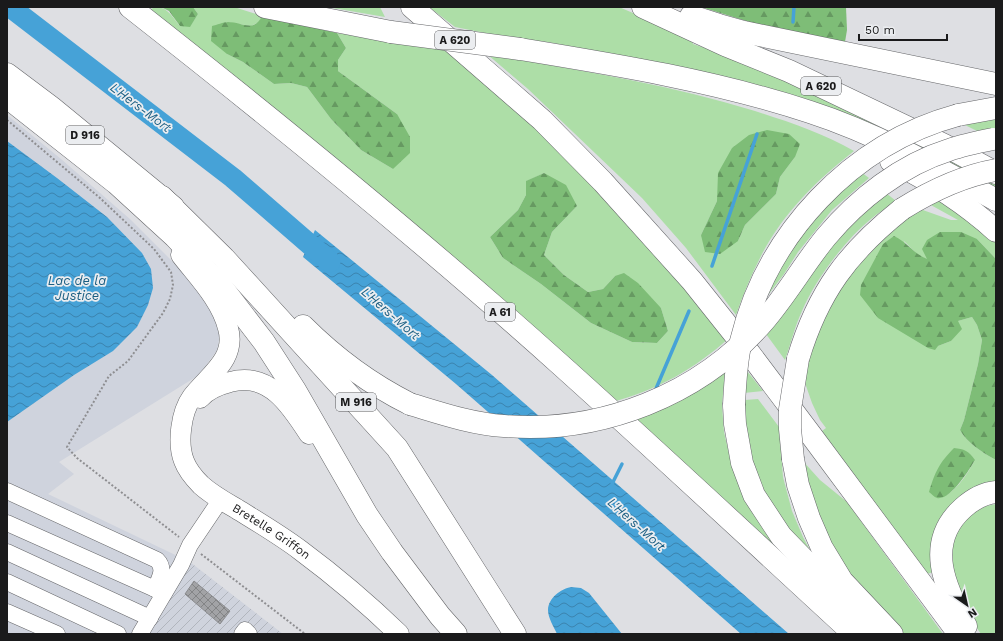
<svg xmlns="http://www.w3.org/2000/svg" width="1003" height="641" font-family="'Work Sans',sans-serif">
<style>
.built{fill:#cfd3dd}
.industrial{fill:url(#industrial-furrows)}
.grass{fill:#addea7;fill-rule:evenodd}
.forest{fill:url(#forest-firs)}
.water{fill:url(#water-waves)}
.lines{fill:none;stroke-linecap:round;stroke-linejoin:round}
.stream{stroke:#46a2d7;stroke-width:3.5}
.river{stroke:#46a2d7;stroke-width:21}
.building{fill:url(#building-cross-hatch);stroke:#8b8c8f}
.minor-casing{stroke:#656669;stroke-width:17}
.major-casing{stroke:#656669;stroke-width:21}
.highway-casing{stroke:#656669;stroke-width:23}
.path{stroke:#8e8e91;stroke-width:2;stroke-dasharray:2 2;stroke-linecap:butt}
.minor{stroke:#fff;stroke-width:16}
.major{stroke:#fff;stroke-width:20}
.highway{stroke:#fff;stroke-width:22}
.highway-bridge-casing{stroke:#656669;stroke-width:23;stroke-linecap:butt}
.highway-bridge{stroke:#fff;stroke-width:22}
.labels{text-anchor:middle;stroke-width:3.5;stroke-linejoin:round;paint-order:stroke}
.shield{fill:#ebedf0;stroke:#59595b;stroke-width:1}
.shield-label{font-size:11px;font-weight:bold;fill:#1a1a1b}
.street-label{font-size:12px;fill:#1a1a1b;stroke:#ebedf0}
.water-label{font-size:13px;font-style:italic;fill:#1a5e82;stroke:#ebedf0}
</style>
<defs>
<pattern id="industrial-furrows" width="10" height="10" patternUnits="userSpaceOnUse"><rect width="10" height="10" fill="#cfd3dd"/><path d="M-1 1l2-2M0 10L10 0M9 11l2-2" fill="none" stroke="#b1b5bd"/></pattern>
<pattern id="forest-firs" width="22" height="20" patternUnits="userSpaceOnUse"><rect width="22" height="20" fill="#7ebd77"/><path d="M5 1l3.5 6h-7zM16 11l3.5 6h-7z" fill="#669961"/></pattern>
<pattern id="water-waves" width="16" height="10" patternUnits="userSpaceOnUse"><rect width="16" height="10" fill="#46a2d7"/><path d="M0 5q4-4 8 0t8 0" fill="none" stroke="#3a83ae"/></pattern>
<pattern id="building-cross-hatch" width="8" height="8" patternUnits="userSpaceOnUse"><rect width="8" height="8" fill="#a2a3a6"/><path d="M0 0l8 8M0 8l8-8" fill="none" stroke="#838486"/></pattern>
</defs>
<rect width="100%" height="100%" fill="#dedfe3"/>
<path class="built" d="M7,115L61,159L131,220L188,277L214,314L220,335L217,350L199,375L59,462L74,474L48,494L190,562L148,634H7Z"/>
<path class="industrial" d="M190,562L283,634H148Z"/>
<g class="grass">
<path d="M156,7C168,7 173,18 180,26H190L198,14L193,7H234L262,16L259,22L251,26L226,22L227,54L243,62L274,84L291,83L307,87L331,119L361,150L393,169L397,114L338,71V60L346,48L337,33L453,49L556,143L729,338C696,368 656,391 612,402L148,10ZM544,173L577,206L552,232L544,255L564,275L588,292L603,289L615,276L661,308L668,331L657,343L632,342L591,323L541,284L503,258L490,237L518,210L526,195L527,181Z"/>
<path d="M325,7H380L385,17L327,7Z"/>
<path d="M429,7H619L691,38L693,44L720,53L716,47L955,160L996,184V190L953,167L589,50L548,42L515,39L455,27Z"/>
<path d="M487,54C577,70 668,84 755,111C789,122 823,133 854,151C817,180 783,213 761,256C751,275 743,295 736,315L686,248L642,198L528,89ZM795,157L780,177L776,194L745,225L738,241L701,235L717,201Z"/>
<path d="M996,115V128L977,131L959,122Z"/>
<path d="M861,172L869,178L832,210L798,252L784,274L765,299L773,279L807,226Z"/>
<path d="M886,193L896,201C888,207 879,212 871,219C845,240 815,280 802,311C795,326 791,343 785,360L766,334L820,259L849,225Z"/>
<path d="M942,199L996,239V259L977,239L928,260L918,255L904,241L938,346L951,341L958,321L972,317L977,325L982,340L978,364L964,420L960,430C967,443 983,453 996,460V485L978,489L933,572L927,574L822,431L826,428L820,420L812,403L805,383L808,357L826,311L850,273L881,238L920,209L951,220H958L929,204ZM975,460C968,473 953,498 936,498Z"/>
<path d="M747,371L763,391L744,393Z"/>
<path d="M725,372L722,405L724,432L732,466L779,548L776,553L633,420C666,409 697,394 725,372Z"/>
<path d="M758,399L779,427L783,477L792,511L803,537L817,563L814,564L758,490L743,408L745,400Z"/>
<path d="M802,460L820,480L847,502L943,634H902L881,612L841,562L816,512Z"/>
<path d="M996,504V634H981L972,621L954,582L952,548L957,531L966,519L976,511L986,506Z"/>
</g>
<g class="forest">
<path d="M161,7H193L198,14L190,27L180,26L169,11Z"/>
<path d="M701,7H846L847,30L845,42L779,31Z"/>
<path d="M262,16L337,33L346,48L338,60V71L397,114L410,137V153L393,169L361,150L331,119L307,87L291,83L274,84L243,62L227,54L211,41L212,26C217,25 223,22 228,22C242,22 254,33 262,16Z"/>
<path d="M767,130L789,134L800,144L795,157L780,177L776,194L745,225L738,241L720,254L705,252L701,235L717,201L718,173L732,148L749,135Z"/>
<path d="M544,173L566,185L577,206L552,232L544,255L564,275L588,292L603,289L615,276L624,273L638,283L661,308L668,331L657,343L632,342L591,323L541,284L503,258L490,237L518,210L526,195V181Z"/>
<path d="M940,232H961L977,239L996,259V460C983,453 967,443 960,430L964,420L978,364L982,340L977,325L972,317L958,321L962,329L951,341L938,346L935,350L928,348L878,318L860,295L861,285L883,244L894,236C908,243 913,253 927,259L922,249L927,240Z"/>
<path d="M954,448C964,449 969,451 975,460C970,469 950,501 937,498C934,497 932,494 929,492C935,472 939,463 954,448Z"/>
</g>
<g class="water">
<path d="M7,141L57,178L107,217L142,253L151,269L153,288L148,305L137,327L113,351L74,375L7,422Z"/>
<path d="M315,230L492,375L789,634H741L456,384L303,257Z"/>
<path d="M571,587L581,588L589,593L622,634H557C554,627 548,618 548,610C548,598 561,589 571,587Z"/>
</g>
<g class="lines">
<g class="stream">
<path d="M793,22L794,7"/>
<path d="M712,266L757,134"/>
<path d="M655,391L689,311"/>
<path d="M612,484L622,464"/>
</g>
<path class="river" d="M10,7L233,178L330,262"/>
</g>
<path class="building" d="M194,581L230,611L220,624L185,594Z"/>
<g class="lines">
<g class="minor-casing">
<g id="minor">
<path d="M7,491L157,560C166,569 159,579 155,589"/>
<path d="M7,523L164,593"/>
<path d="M7,552L150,618"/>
<path d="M7,582L118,634"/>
<path d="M7,612L57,634"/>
<path d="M140,634L181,565L190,545L221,499"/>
<path d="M242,634L245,630L249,634"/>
</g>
</g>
<g class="major-casing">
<g id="major">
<path id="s1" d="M181,255C198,277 221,300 228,328C237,359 208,376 192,397C181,412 177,443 184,461C187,469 195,479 201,485C212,495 225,502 237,509C258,522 280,535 300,550C335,576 368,604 399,634"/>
<path d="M200,398C208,389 218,385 230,382C269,371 291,406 309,434"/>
</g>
</g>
<g class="highway-casing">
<g id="highway">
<path d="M130,7C278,123 424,242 563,367C661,455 757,545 854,634"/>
<path d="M265,7L391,32"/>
<path d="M412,7L542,120L603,182L692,281L747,350L811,435L959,634"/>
<path d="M643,7L725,45L789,71L944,145L996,173"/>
<path d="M691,16L719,25L744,32L996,84"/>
<path d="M520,49C618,65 716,81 810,112C875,133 936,167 996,200"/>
<path d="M7,74L51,107L173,207"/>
<path d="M7,97L116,183L175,237L221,286L264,342L295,390L367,515L392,552L440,616L456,634"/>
<path d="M958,115L996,108"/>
<path d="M891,161C929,180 965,203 996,231"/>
<path d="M162,197L224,258L397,448L515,634"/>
<path d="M303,326C334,357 370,384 410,404"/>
<path d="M798,359C818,292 848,252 902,209"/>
<path d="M734,405L735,424L742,463L754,495L781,536L876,634"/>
<path d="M793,459L798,485L809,518L822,548L842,581L892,634"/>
<path d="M966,626C945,588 924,543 963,508C972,500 984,493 996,492"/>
</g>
</g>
<g class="path">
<path d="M7,120L100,198L154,249L171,272L173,285L170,299L163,313L128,361L109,376L67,447L77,458L179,537"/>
<path d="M201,554L305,634"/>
</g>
<use href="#minor" class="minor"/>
<use href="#major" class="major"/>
<use href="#highway" class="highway"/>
<g class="highway-bridge-casing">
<g id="highway-bridge">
<path d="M391,32L520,49"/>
<path d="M902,209C931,191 962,176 996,170"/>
<path d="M410,404C440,413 472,424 504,426C601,434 700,395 764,321C787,294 804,264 826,237C858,199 901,165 949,150C963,145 978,142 993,139"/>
<path d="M734,405C735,384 736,362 741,341C767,234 851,144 958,115"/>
<path d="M793,459L790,429V409L798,359"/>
</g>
</g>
<use href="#highway-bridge" class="highway-bridge"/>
</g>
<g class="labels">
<g class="shield">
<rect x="435" y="31" width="40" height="18" rx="3"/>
<rect x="801" y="77" width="40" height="18" rx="3"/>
<rect x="66" y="126" width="38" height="18" rx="3"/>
<rect x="485" y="303" width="30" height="18" rx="3"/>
<rect x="336" y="393" width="40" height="18" rx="3"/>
</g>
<g class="shield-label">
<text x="455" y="44">A 620</text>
<text x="821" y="90">A 620</text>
<text x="85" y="139">D 916</text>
<text x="500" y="316">A 61</text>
<text x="356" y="406">M 916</text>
</g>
<g class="street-label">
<text dy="4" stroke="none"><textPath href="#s1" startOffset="350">Bretelle Griffon</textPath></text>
</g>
<g class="water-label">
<text transform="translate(141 107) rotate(37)" y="5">L'Hers-Mort</text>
<text x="77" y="285">Lac de la<tspan x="77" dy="15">Justice</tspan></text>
<text transform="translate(391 313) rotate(41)" y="5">L'Hers-Mort</text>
<text transform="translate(637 524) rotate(42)" y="5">L'Hers-Mort</text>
</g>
</g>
<rect width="1003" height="641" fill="none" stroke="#1a1a1b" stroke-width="16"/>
<g transform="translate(967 605) rotate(146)" stroke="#ebedf0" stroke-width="3" paint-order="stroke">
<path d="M0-3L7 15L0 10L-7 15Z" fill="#1a1a1b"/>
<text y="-6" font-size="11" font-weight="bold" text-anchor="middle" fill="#1a1a1b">N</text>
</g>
<path d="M859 34v6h88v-6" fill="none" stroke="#1a1a1b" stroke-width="2"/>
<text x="865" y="34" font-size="12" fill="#1a1a1b" stroke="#ebedf0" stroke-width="3" paint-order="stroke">50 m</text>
</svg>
